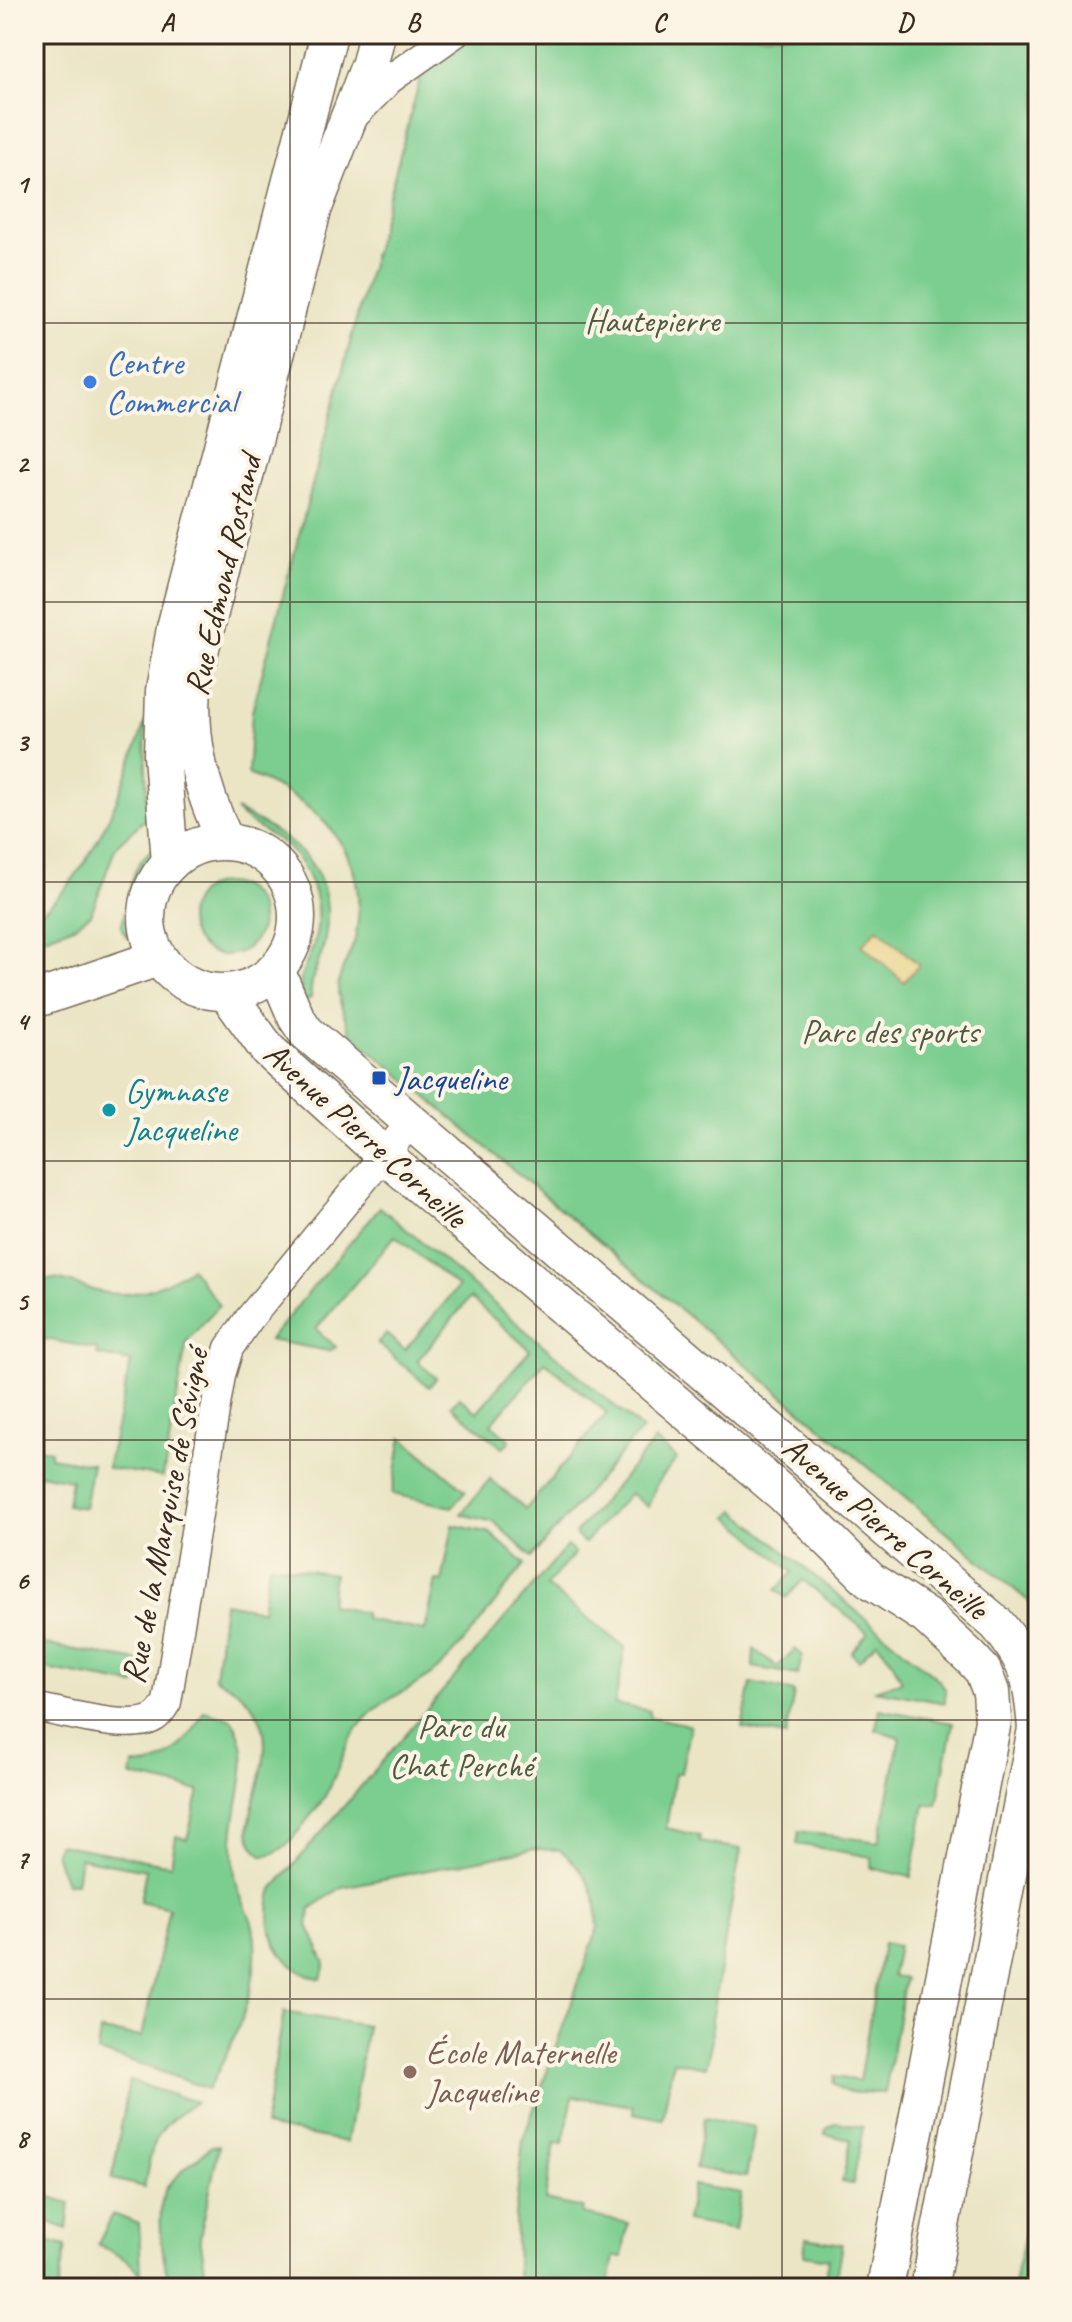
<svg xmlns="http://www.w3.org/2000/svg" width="1072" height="2322" font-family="Caveat,sans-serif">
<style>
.green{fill:#7bce90;stroke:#5b7c57;stroke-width:2}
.sand{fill:#eeda9e;stroke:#94825e;stroke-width:2}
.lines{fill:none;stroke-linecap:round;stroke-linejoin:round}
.minor-casing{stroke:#796b59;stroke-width:31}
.tertiary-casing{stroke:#796b59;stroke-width:39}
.minor{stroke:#fff;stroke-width:28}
.tertiary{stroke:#fff;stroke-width:36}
.grid{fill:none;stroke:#3b2a1e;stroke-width:2;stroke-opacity:0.55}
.shop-dot{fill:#3f7fe0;stroke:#fcf5e5;stroke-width:3}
.transit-dot{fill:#1a4fb4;stroke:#fcf5e5;stroke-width:3}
.culture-dot{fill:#0f9aa8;stroke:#fcf5e5;stroke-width:3}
.education-dot{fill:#8d6e63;stroke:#fcf5e5;stroke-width:3}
.labels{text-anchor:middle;stroke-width:8;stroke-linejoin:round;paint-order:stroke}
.park-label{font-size:34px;fill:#4e5b40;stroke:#fcf5e5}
.shop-label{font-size:34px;fill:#366cbe;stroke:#fcf5e5;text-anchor:start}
.street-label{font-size:34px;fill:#3b2a1e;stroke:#fcf5e5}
.transit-label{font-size:34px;fill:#164399;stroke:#fcf5e5;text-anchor:start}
.culture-label{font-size:34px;fill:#0d838f;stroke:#fcf5e5;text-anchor:start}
.education-label{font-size:34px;fill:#785e54;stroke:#fcf5e5;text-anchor:start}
.neatline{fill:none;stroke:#3b2a1e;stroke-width:3}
.grid-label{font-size:26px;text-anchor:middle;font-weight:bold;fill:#3b2a1e}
</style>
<rect width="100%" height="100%" fill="#fcf5e5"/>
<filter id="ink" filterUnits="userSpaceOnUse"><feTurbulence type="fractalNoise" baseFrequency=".0125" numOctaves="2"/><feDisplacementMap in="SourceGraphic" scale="16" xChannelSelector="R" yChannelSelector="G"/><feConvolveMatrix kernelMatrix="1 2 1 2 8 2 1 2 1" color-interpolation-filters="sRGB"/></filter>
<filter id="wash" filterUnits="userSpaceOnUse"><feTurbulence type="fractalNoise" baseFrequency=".006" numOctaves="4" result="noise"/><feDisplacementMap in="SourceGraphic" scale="32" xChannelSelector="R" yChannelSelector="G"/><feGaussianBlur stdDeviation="1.8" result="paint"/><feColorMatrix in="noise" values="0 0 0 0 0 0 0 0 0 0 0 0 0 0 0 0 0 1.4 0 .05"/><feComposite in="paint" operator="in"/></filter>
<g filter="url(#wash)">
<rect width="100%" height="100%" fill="#ebe5c6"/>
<g class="green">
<path d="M432,34H1038V1609L351,1034C347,1021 337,1001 338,987C338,971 353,952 356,935C371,851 320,803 248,774L252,712Z"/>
<path d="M145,721L147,817L116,846L91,914L74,926L34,941V917C91,880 126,783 145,721Z"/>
<path d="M236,810C295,840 340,868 324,944C320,963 309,978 311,998L303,1002C296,972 306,970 314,943C323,913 315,880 295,855C279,835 253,830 236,810Z"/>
<path d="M158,845L136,895L131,928L126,936L121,927C131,896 127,864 158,845Z"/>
<circle cx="225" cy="919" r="36"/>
<path d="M380,1207L642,1429L532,1557L494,1522L461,1514L490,1479L526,1509L607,1413L545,1362L491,1424L510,1440L503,1448L451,1406L459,1397L477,1412L530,1350L470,1298L417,1361L436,1378L429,1387L377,1343L386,1334L405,1350L458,1287L395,1236L316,1329L336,1347L329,1351L269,1340Z"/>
<path d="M191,1268L219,1305L187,1341L163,1477L107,1468L131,1362L97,1355V1349L34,1337V1281C56,1276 69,1282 89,1289C129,1301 158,1290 191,1268Z"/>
<path d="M402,1437L466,1491L452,1507L392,1494Z"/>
<path d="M655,1440L677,1459L657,1483L648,1507L630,1493L584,1543L575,1534Z"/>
<path d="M34,1447L50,1451V1457L92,1464L84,1508L67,1505L71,1480L34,1473Z"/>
<path d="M735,1510L939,1680L945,1689V1703L875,1690L902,1681L891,1659L877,1642L859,1660L851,1653L868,1633L803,1580L786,1598L776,1590L793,1572L729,1517Z"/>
<path d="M453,1525L490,1533L525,1564C497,1598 471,1638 439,1668C417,1689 385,1696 365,1719C339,1747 340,1782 312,1814C300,1828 283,1857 263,1855C213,1825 324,1728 215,1678L224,1603L262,1610L269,1564L334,1574L330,1605L364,1613L365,1619L425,1631L436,1581L442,1582Z"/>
<path d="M567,1546L575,1553L546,1586L625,1647L615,1704L650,1711V1717L690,1725L681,1773H675L666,1828L700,1836L699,1842L741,1849L711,2020L712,2039L706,2067L673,2061L663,2119L633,2113V2106L573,2096L563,2144L555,2143L545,2200L583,2208L582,2214L628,2223L622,2257L614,2256L608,2288H518L515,2217L523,2140L598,1927C597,1892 588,1872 560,1850L535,1849L342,1887L310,1909L308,1925L325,1963L321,1979C278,1968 261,1930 273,1889Z"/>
<path d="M41,1644L139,1661L135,1685L34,1667V1657H39Z"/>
<path d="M754,1649L777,1667L795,1649L802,1655L798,1675L753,1667Z"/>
<path d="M751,1683L794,1692L786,1736L742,1728Z"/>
<path d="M879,1709L953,1723L937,1805L925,1804L911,1877L871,1868L872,1857L797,1844L799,1831L879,1842L900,1737L876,1730Z"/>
<path d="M204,1711L231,1719C258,1756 233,1802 233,1844C233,1860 234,1877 239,1892C243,1903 250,1914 253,1926C264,1980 234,2044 208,2089L135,2062L97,2052L100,2031L142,2037L169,1908L140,1901L146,1870L80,1858L76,1883H66L55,1853L58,1844L171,1865L176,1836L187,1839L199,1791L131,1776L133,1765C167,1769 190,1739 204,1711Z"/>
<path d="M883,1943L898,1946L892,1976L905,1978L885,2093C869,2091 845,2098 833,2083L834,2077L859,2081Z"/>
<path d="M284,2012L367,2026L347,2142L264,2126Z"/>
<path d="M129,2081L196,2102C154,2129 153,2140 144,2187L112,2179Z"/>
<path d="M704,2118L755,2127L746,2177L695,2168Z"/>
<path d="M836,2122L863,2127L853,2184L842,2182L851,2140L825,2134L826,2129Z"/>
<path d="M211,2146H219L200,2237L208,2288H172C163,2269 155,2208 166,2189C175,2174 198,2159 211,2146Z"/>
<path d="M1038,2150V2288H1012L1027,2228Z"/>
<path d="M693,2185L741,2193L735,2230L686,2221Z"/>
<path d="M34,2192L70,2203L67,2229L34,2216Z"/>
<path d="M113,2214L139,2224L141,2274L128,2261L98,2244Z"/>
<path d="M34,2238L66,2246L58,2288H34Z"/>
<path d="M806,2238L842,2244L834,2288H823L828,2259L804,2255Z"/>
</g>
<path class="sand" d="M878,928L919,965L904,982L862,945Z"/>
</g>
<g filter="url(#ink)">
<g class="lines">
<g class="minor-casing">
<g id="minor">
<path d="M354,116L390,79L454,34"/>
<path d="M34,1707C62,1712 132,1733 155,1717C160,1714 164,1707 167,1702L221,1375L229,1348L249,1319L412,1121"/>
</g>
</g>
<g class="tertiary-casing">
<g id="tertiary">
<path d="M226,842C200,787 187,736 194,675L313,210L370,63L377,34"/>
<circle cx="222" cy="917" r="75"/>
<path d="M170,863L162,755L164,691L175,628L329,34"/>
<path d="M276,970L296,1017L306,1032L997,1624C1029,1663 1032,1680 1036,1729L929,2288"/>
<path d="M227,993L268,1050L384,1155L783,1494L870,1580L927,1617L970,1657L983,1671L991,1692L993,1721L885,2288"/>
<path d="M34,1000L158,958"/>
</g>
</g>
<use href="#minor" class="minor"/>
<use href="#tertiary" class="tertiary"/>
</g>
</g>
<path class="grid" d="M290,34V2288M536,34V2288M782,34V2288M34,323H1038M34,602H1038M34,882H1038M34,1161H1038M34,1440H1038M34,1720H1038M34,1999H1038"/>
<circle class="shop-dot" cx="90" cy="382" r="8"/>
<rect class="transit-dot" x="371" y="1070" width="16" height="16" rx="4"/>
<circle class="culture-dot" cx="109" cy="1110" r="8"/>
<circle class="education-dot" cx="410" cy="2072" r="8"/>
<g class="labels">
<g class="park-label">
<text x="652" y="332">Hautepierre</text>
<text x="890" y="1043">Parc des sports</text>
<text x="461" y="1738">Parc du<tspan x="461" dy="39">Chat Perché</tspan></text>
</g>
<g class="shop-label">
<text x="106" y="374">Centre<tspan x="106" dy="39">Commercial</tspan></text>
</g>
<g class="street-label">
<text transform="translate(222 575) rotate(-77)" y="12">Rue Edmond Rostand</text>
<text transform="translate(366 1134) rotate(42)" y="12">Avenue Pierre Corneille</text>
<text transform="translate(164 1516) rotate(-79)" y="12">Rue de la Marquise de Sévigné</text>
<text transform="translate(886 1527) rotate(41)" y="12">Avenue Pierre Corneille</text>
</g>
<g class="transit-label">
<text x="395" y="1090">Jacqueline</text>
</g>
<g class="culture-label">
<text x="125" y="1102">Gymnase<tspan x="125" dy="39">Jacqueline</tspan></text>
</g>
<g class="education-label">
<text x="426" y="2064">École Maternelle<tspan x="426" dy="39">Jacqueline</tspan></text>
</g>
</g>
<rect width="1072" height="2322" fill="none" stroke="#fcf5e5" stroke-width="88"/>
<rect x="44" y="44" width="984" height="2234" class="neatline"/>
<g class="grid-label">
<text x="167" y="31">A</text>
<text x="413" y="31">B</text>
<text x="659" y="31">C</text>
<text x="905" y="31">D</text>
<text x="22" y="193">1</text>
<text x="22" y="472">2</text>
<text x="22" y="751">3</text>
<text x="22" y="1030">4</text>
<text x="22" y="1310">5</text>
<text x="22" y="1589">6</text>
<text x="22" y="1868">7</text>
<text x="22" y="2147">8</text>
</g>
</svg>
